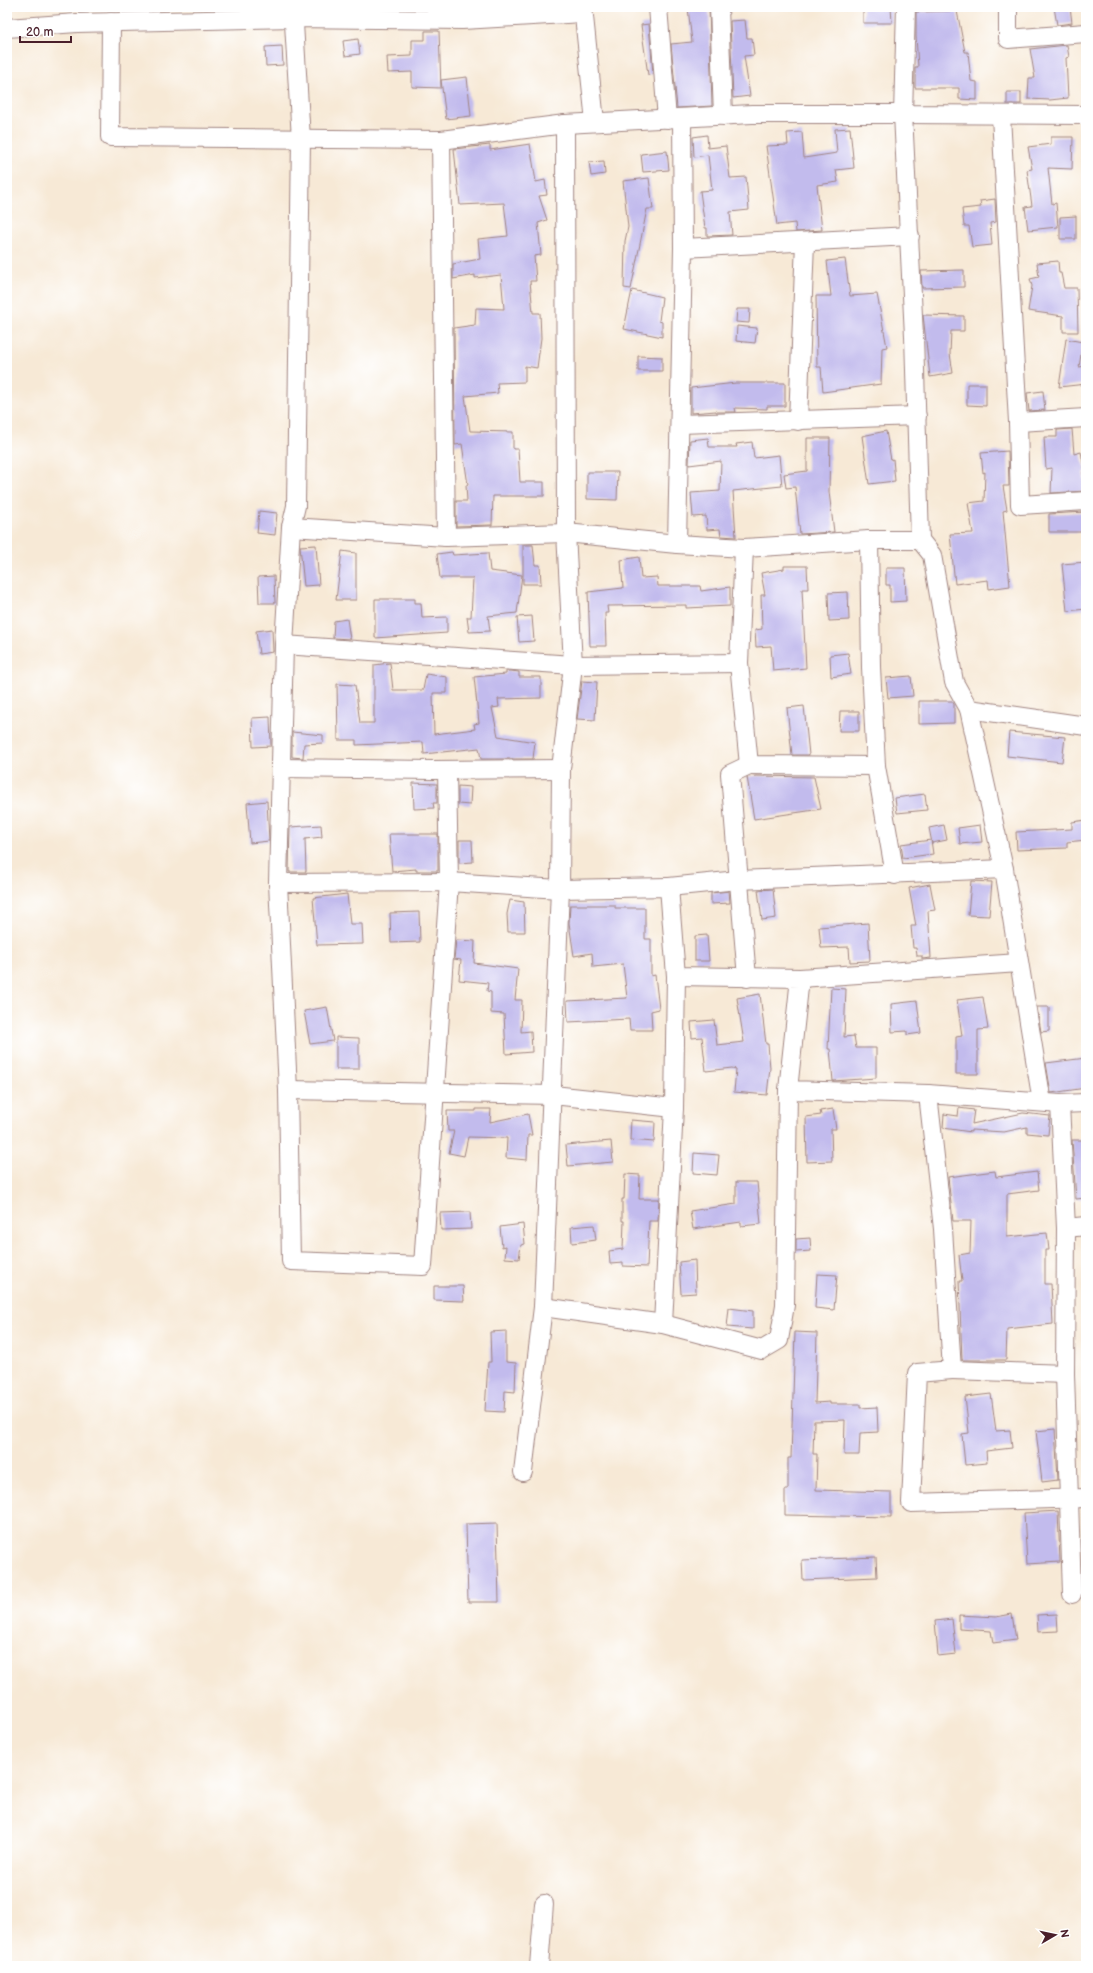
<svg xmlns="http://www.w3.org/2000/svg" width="1093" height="1973" font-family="'Balsamiq Sans',sans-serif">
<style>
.building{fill:#c2bbed}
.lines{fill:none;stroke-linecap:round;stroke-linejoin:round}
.minor-casing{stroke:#a08480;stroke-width:20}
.minor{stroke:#fff;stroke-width:18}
</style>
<rect width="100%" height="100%" fill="#fff"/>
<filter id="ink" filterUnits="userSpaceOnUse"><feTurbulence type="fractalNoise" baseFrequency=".025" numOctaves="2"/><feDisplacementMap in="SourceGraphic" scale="8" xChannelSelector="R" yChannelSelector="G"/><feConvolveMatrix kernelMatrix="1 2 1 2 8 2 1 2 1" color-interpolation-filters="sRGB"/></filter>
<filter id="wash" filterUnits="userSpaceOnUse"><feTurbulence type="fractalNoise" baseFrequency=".012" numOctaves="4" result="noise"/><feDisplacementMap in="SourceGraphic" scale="16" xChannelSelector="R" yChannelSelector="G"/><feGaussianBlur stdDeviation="0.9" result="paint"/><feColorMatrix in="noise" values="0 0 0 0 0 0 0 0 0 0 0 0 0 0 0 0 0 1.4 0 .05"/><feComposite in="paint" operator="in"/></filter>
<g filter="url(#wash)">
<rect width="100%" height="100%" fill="#f7e9d6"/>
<g id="blocks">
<g class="building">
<path d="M696,7H709L712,106L677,108L671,44L692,42L688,8Z"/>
<path d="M891,7L892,23H863V8Z"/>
<path d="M1054,7H1070L1072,23L1057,25Z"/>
<path d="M957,11L965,52H968L971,81L977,82V100L959,99V88H915V67H918L916,36V12Z"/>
<path d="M745,20L747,38H752L754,55L744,56L750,96L733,98L730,21Z"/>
<path d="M649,24L653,74L648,75L641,25Z"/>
<path d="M425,31H439L441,88L412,87V72L388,73L387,57L412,56V40H425Z"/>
<path d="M358,39L360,54L345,56L343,41Z"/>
<path d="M1067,45L1069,57L1066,58L1068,98L1050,100L1028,99L1029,78H1035L1030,49Z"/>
<path d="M282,46L283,65L266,66L265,47Z"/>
<path d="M467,77L471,116L446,119L441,80Z"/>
<rect x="1007" y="92" width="14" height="12"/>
<path d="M850,128L854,168L836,170L838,182L817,185L822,230L796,232L795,223L777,225L766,146L788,145L787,133L802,132L804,158L837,153L835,129Z"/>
<path d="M707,135L708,148L726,146L730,178L746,177L749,210L730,212L732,235L707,236V228H705L700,191L712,190L708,155L694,157L693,137Z"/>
<path d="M1051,137H1073L1072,169L1048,168L1052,204L1056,203L1058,227L1028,230L1025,207L1032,206L1027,170L1032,169L1028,147L1051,144Z"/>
<path d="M530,144L536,182L545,180L547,195L539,196L547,220L538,223L541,255L534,256L536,281H530L533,313H540L541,338L537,368L525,366V382L497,383L498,393L465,396L470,431L513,432V449H518L520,482H544V496H493L492,525L456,526V501H467L466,485H468L462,444L455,445L454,328L475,325L476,308L504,309L501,275L475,278V275L453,279V264L480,259L478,239L508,236L504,203L460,205L454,149L490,145V150Z"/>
<path d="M667,151L669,170L643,172L641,154Z"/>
<path d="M604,161L605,174L591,176L589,162Z"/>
<path d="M649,178L653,209H647L631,289L624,288L625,241L628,227L623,181Z"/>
<path d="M995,199L996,222L990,223L992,245L972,247L969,226H964L962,209L981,207L980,201Z"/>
<path d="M1076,216V239H1060V217Z"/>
<path d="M845,259L850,296L877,294L887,347L882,348L881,384L823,392L821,367H817L816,296H831L827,261Z"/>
<path d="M1058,261L1059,273H1061L1064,288H1077L1078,332H1063V316L1028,311L1032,286L1030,279L1039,277L1037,263Z"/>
<path d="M964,270V287L922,288L921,271Z"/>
<path d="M632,290L662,297L659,321L662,322V337L624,329Z"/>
<path d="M737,309H750L749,323L736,322Z"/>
<path d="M923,315L964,316V331H951L950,354L953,373L930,377Z"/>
<path d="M737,326L757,328L755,343L736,341Z"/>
<path d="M1066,339L1083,342L1079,367L1086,366V384L1059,387Z"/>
<path d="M638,356L662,357V371H638Z"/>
<path d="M736,383H785V406H767V409L735,408L736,412H716V411L691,413V388Z"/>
<path d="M967,384H986V406L967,405Z"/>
<path d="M1043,391L1045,410L1029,411L1027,393Z"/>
<path d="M1072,429L1074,454L1081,452L1085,472H1083L1086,491L1051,493L1052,468L1046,469L1044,437H1057V430Z"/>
<path d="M886,431L891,460L893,459L895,481L869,484L862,436Z"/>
<path d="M708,438L709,447H737L736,444L752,442L754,458L779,455L782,486L733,491L736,537L721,536L720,529L707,530L706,516L693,517L691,493L720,491L721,461L689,465L690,440Z"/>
<path d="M807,438H830L829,492L834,532L800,534L795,487L786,488L784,474L807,471Z"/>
<path d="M1008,451L1009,486H1003L1007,510L1003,511L1010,586L989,589L988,580L955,584L950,534L973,533L968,503L984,501L985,472L983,473L981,453Z"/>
<path d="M587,472H618L617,500L587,499Z"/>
<path d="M259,511L277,513L275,535L257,533Z"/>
<path d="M1086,512V532H1049V514Z"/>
<path d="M316,545L319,585L304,586L300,546Z"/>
<path d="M523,545H533L535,565H540L541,584H523Z"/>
<path d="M342,551L356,553V600H336Z"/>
<path d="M452,552L453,555L488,553L490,571L522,575L517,613L488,616L490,631L469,632L467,617H471L473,578H440L437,554Z"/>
<path d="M639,557L641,578L657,577L658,586H700L701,591L730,587V606L686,608V605L607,606L608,613H605L606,646H590L588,592L623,588L621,560Z"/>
<path d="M1086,562V609L1067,611L1062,564Z"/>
<path d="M784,566H807L808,589H802L806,668L773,671L771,646L756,647L755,630L762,629L761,595H765L761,573L784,569Z"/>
<path d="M886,568H905L906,601L890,602V585H886Z"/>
<path d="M274,576L275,603H259L258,577Z"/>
<path d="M848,592L849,620L829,621L828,593Z"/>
<path d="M375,599H415V603H421L422,618L447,617V633L375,638Z"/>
<path d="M532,616L534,641L519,642L517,617Z"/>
<path d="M347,619L350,639L333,638L334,621Z"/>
<path d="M272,629L273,652L259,654L256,631Z"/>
<path d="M848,653L851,674L831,677L830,655Z"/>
<path d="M390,663L393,690H423L426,674L447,677V693H433L434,734L475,729L474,724L479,723L474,677L506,674V671H511L519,672V677H541V698L498,699L499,707L492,708L498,736L535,742L533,759H481L479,748L424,754L423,742L356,745V740H338L337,684L355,685L360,723H374V665Z"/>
<path d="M911,676L913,696L888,698L886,678Z"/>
<path d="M582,681L597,682L595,720L577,719Z"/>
<path d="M919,701H952L954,704V723L919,724Z"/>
<path d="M804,706L809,755H792L787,708Z"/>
<path d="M840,711H859V731H839Z"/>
<path d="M270,717L271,746L253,747L252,718Z"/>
<path d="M292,732L323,735V743L304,744L303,758L292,757Z"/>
<path d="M1009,732L1065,737L1062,762L1007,756Z"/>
<path d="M756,776L814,777L821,809L754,819L747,777Z"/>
<path d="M413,783L437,784V803H433L434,808L414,809Z"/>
<path d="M458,786L471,787L470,805L458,804Z"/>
<path d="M925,794L927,810L897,813L895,798Z"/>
<path d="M267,801L269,841L250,843L247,803Z"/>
<path d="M1086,820V840L1067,842V848L1017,850L1016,832L1072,829V822Z"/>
<path d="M321,825L322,837L305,839L306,872H289L290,827Z"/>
<path d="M944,825L947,840L932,843L929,828Z"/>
<path d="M980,825L982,842L960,844L958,828Z"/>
<path d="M389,834H438V871H416V869L392,871Z"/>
<path d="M459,840H472L473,862L459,863Z"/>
<path d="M931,840L933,854L903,858L901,844Z"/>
<path d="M971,881L992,882L989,916L968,915Z"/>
<path d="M930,884L935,910L928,911L931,958L922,959V956H917L916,948H913L911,926H916L909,888Z"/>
<path d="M773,889L776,918L762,920L758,890Z"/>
<path d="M729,891L730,903L711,904V893Z"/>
<path d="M347,894L350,924H362L363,944L317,945L313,898Z"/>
<path d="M510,900L524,902L525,932H508L507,914Z"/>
<path d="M570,905H615V908H645V939H651V976L655,975L659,1009L651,1011L652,1030H630L629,1019L568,1022L567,1001L627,998L623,964L593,967L592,953L574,956L569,923Z"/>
<path d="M419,912L420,942L391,943L390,913Z"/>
<path d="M868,923L870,961L850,962L849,947L821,948L819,927Z"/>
<path d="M707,935L709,961H695V936Z"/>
<path d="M456,940L475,941L474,963L518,969L515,1000H522L521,1032L531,1031L532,1052L506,1054L504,1014L491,1013V992L487,991L488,983L459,980L461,960L454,959Z"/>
<path d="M831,988L846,989L844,1037L854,1036L856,1048H876V1078L833,1081L830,1049H828Z"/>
<path d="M760,994L766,1044H768L770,1068L767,1095L734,1092L736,1069L732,1068L706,1071L702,1037L692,1038L691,1022L714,1020L717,1045L744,1042L737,998Z"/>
<path d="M983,997L988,1029L978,1030V1074H956V1037L962,1036L957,1000Z"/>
<path d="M917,1001L921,1033L907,1035V1031L892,1032L891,1004Z"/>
<path d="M327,1007L333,1041L310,1044L304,1011Z"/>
<path d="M1037,1007H1049V1031L1041,1032Z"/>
<path d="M336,1037L359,1038V1069H336Z"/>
<path d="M1086,1058V1088L1051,1093L1046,1063Z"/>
<path d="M959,1108L974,1110L972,1124L1023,1113L1050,1116L1048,1135L1027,1133V1127L1004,1132L971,1130V1132L943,1128L944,1114L958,1116Z"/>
<path d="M476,1109H491L490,1122L528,1114L532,1135H528L527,1160L506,1158L507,1138L468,1137L464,1156L449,1153L454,1131H448L447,1111H476Z"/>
<path d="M833,1109L836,1129H831L832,1161L807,1162L806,1117L821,1115L820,1111Z"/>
<path d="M631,1120L655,1122L654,1142L630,1140Z"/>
<path d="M1072,1140H1086V1198L1076,1199Z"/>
<path d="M611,1141L613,1162L568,1166L566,1145Z"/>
<path d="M694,1153L719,1155L717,1175L693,1173Z"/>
<path d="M995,1171L996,1177L1037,1172L1039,1190L1007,1194V1237L1047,1233L1049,1250H1045V1284H1051L1053,1324L1007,1329L1006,1360H962L959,1281H962L959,1255L970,1253L971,1221H953L948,1177Z"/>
<path d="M625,1174L640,1175L639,1199H659L658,1221H649L647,1267L623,1266V1263L610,1264L609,1251L623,1249L624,1221H622V1199H624Z"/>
<path d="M736,1182H757L761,1224L741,1226V1222L693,1229L690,1211L736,1204Z"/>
<path d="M470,1212L471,1229L441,1230L440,1213Z"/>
<path d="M523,1224L525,1244L521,1245L519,1259L505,1258L506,1246L502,1247L500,1227Z"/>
<path d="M594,1225L596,1240L572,1243L571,1227Z"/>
<path d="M810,1238L811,1251L796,1252V1239Z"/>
<path d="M695,1260L696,1293L681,1294L679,1262Z"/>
<path d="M817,1274L837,1275L834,1310L815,1308Z"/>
<path d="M434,1286H463L464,1301L434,1300Z"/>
<path d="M729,1308L753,1311V1329L727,1327Z"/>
<path d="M506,1331V1362L516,1363L515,1392L505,1391L504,1412L485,1411L488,1362H491L490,1332Z"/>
<path d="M795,1332L817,1333L815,1403L830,1402V1404H860V1408L877,1407L878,1432L860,1433L859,1455H844L845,1420L814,1421L813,1454H817L816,1490L891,1492V1517L785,1515V1490H788V1458H791Z"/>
<path d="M991,1394L996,1431L1010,1430L1012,1448L986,1451L987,1463L965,1465L962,1434L969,1433L965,1397Z"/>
<path d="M1055,1429L1058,1480L1042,1482L1036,1431Z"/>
<path d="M1058,1511L1060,1562L1027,1564L1024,1513Z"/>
<path d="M497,1523L499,1602H468L466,1524Z"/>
<path d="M876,1557L877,1577L803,1580L802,1560Z"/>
<path d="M1012,1614L1016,1640L993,1643L991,1631L959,1629V1615L996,1617Z"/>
<path d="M1057,1614L1058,1631L1038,1632L1037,1615Z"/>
<path d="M952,1619L956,1654L938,1656L935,1621Z"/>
</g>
</g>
</g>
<g filter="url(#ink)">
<use href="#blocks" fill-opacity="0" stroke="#a08480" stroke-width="1"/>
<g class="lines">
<g class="minor-casing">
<g id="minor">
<path d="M293,7L301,139L296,506L291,527L284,645L278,883L288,1090L291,1261L423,1266L449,882L447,770"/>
<path d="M583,7L595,122"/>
<path d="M658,7L667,119"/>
<path d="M719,7L723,116"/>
<path d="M906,7L903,114L1086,115"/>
<path d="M1008,7V39L1086,33"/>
<path d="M111,22L110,137L441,140L565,124L752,114H903L914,336L920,540"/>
<path d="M7,28L77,23L293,18L462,20L583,13"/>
<path d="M1001,116L1018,422L1086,418"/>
<path d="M441,140L446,537"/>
<path d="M683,248L910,236"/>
<path d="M798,421L805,242"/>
<path d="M1018,422L1020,505L1086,501"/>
<path d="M680,424L917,416"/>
<path d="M291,527L446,537L566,533L677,544L744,548L869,540H920L932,555L954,682L969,709L1004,869L1042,1102"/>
<path d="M869,540L871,667L876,766L895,875"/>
<path d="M677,544L683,248L682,118"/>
<path d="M744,548L739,663L749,765L876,766"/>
<path d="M284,645L573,665L739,663"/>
<path d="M969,709L1086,726"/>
<path d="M281,768L432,770L561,769"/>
<path d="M278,883L449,882L560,889L669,887L676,976L800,978L788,1090L928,1094L1060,1104L1086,1103"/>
<path d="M669,887L738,880L1004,869"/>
<path d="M747,978L730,774L749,765"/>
<path d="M800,978L1019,963"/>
<path d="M288,1090L553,1095L674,1108"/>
<path d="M928,1094L943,1229L952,1370L917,1373L911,1503L1086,1498"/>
<path d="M1060,1104L1066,1228L1065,1374L1072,1594"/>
<path d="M1066,1228L1086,1226"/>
<path d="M543,1307L663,1324L762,1350L779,1340L785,1305L788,1090"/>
<path d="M663,1324L674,1108L676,976"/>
<path d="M952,1370L1065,1374"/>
<path d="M523,1472L543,1307L560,889L561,769L573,665L566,533L565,124"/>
<path d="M539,1966L544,1904"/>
</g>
</g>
<use href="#minor" class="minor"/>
</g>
</g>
<rect width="1093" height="1973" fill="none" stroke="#fff" stroke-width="24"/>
<g transform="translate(1055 1935) rotate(81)" stroke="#ffffff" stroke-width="3" paint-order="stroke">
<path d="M0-3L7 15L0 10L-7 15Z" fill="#4a1f2b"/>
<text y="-6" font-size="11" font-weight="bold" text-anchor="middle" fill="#4a1f2b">N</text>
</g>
<path d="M20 36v6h51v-6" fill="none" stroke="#4a1f2b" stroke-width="2"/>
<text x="26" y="36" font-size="12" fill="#4a1f2b" stroke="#ffffff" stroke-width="3" paint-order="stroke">20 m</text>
</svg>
